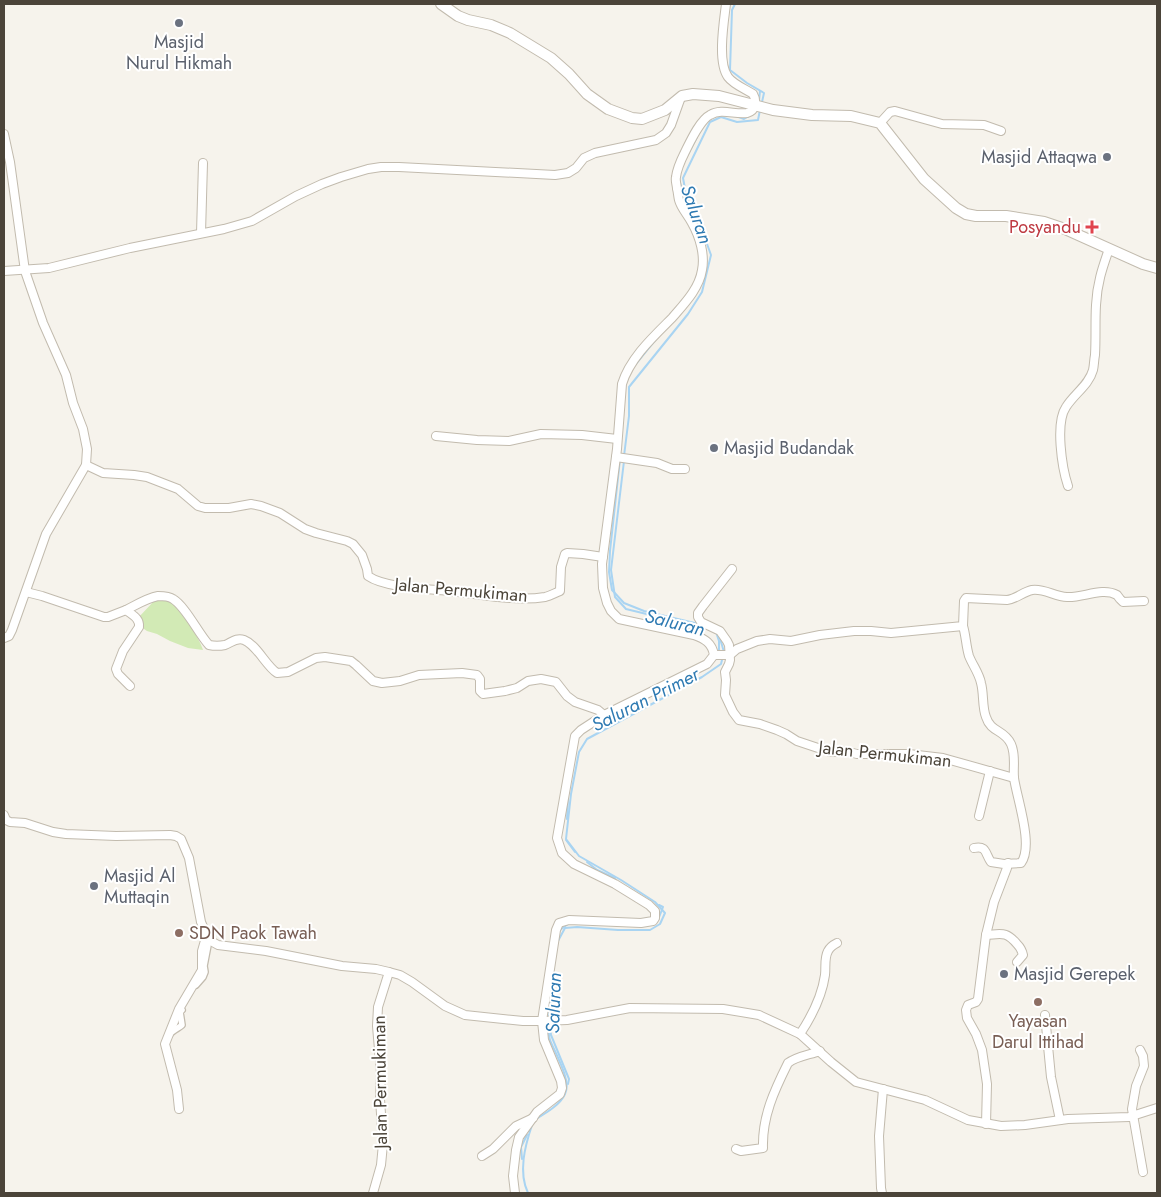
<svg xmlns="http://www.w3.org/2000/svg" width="1161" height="1197" font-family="Jost,sans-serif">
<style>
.green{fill:#d2eab5}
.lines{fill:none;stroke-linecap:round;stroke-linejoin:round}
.stream{stroke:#a9d4f2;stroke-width:2}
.pedestrian-casing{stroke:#c2bbae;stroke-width:8}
.minor-casing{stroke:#c2bbae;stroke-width:10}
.tertiary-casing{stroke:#c2bbae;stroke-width:12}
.pedestrian{stroke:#fff;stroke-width:5.5}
.minor{stroke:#fff;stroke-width:8}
.tertiary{stroke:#fff;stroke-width:10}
.worship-dot{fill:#6b7280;stroke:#fff;stroke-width:2}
.health-dot{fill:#e0444e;stroke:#fff;stroke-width:2}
.education-dot{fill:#8d6e63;stroke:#fff;stroke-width:2}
.labels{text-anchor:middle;stroke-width:4;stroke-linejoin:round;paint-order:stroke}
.worship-label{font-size:18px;fill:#5b616d;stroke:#fff;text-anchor:start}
.health-label{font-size:18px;fill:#be3a42;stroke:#fff;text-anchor:end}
.street-label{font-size:18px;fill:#4b4439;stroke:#fff}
.education-label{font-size:18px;fill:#785e54;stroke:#fff;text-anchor:start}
.water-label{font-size:19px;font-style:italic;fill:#2e7ab2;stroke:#fff}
</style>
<rect width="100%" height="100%" fill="#f6f3ec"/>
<path class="green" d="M155,600C160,600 166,600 171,602C179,605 201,641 203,650L188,648L170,641L157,634L147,631L137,624L138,618Z"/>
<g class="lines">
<g class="stream">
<path d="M735,4L732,10L730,70L747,83L764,93L762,102"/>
<path d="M759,101L760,91"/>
<path d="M736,116L744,119L754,113"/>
<path d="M688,154L697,137"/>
<path d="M679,179L683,194L690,208"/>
<path d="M635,365L656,339"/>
<path d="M624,456L629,416V387L688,314L702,292L711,255L702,230L687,199L683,178L710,122L721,117L737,122L758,120L760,110"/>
<path d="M620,459L610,551L609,572L612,590L624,603L644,611L699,624"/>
<path d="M624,461L611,570L615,597L626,609L708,629"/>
<path d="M714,632L719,635L724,652"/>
<path d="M717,635L719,641V653"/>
<path d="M567,819L568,798"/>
<path d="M566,840L575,852"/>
<path d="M587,862L597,870L615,878"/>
<path d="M658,920L663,907L659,905"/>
<path d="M560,930L568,924"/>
<path d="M558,941L565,928L577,927L618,930H650L660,924L665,913L655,902L621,880L579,856L566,839L571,794L579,752L587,739L702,677L721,664L723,656"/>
<path d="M551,1010L553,975"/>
<path d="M549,1020L551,989"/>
<path d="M550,1025L551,1035L569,1079L568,1084"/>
<path d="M536,1119C546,1113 560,1105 565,1094C572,1081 555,1053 550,1040C548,1035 549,1029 549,1024"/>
<path d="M522,1159L521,1147L527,1135"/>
<path d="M528,1193C518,1172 525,1146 532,1125"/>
</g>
<g class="pedestrian-casing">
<g id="pedestrian">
<path d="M196,985L203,977L205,972L204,966L209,940"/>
<path d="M170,1034C173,1030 179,1028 182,1025L180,1012L182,1010"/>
</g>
</g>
<g class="minor-casing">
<g id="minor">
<path d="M880,123L890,112L895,111L942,124L984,125L1001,131"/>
<path d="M4,134L10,162L25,271L43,323L66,375L73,403L83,429L87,449L86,465L46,534L12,630L9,636L4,638"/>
<path d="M201,233L203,163"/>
<path d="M4,271L49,268L130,248L224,229L252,221L296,196L322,184L341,177L368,169L381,167H399L555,175L568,173L576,168L584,158L595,153L656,140L666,133L671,125L681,97"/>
<path d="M436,436L477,440L509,441L541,434L582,435L617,439"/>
<path d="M616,457L657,463L672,469H685"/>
<path d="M86,465L103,473L134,475L147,477L178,489L198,506L205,508H229L251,504L261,506L280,513L305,529L316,533L347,541L353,544L362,555L367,569L368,576C385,588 429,589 450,591C480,594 516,602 545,597C550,596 555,593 560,591V590L561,567L565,554L567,553L583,554L603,557"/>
<path d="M1068,486C1062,468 1055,423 1066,407C1074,394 1089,385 1093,370C1094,366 1094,360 1095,355C1096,338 1095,322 1096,305C1097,284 1102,269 1109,249"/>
<path d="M732,569L703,606L698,613V617L701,622L720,631L727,641L729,645L730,660L729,664L725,672L726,680L725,695L733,712L739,720L760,724L777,730L786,734L797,741L827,751L834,752L845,751L857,754H909L943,758L1014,778"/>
<path d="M26,592L42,596L104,617H108L126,610C132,615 140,618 139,627L123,651L116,669L118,674L130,686"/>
<path d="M126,610C136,605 147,598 158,596C163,596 169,596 173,599C186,607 198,633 209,645C214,646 220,646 225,645C231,643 236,637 244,640C257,645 266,666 277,673L288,672L316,658L325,657L351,661L356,665L373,681L382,683L400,681L419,675L462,673L477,675L480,679V691L483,694L505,691L517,688L528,681L541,679L556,682L567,696L575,702L598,710L604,715"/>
<path d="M963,626C966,636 966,646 969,656C973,666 979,673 981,683C984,694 982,707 986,717C991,733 1004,729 1011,744C1016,755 1013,766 1014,778C1017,799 1034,846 1021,863L1004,864L991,862C985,854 987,845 974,848"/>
<path d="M714,655H730L737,649L757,641L770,639L791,641L820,635L854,631H871L891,633L963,626L964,601L966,598L1007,600C1016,599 1023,592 1032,590C1044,588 1055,597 1067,597C1083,598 1102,587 1117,595L1120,599L1123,602L1144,601"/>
<path d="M4,815L6,820L10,822L25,823L53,832L66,834L116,836L170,835L176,836L181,839L189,858L201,922L209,940L218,945L266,951L342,966L376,969L389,972L400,975L412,982L445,1006L465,1015L523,1021H544L567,1020L630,1008L723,1009L759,1015L800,1034L831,1062L856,1082L925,1100L968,1120L1001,1126L1025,1125L1068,1119L1129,1117L1157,1108"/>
<path d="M979,816L990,771"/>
<path d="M986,935C1002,934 1006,931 1017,944C1021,948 1022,950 1023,955L1017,962"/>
<path d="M1045,1015L1051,1077L1060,1120"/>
<path d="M800,1034C812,1016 822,996 825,975C826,967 824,958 828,951C830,947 833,945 837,943"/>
<path d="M1140,1050L1143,1056L1144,1066L1136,1086L1132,1109L1143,1172"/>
<path d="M179,1109L177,1090L165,1044L179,1009L202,970V951L206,937"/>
<path d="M986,1124L987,1084L982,1050L976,1034L967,1018L966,1010L968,1005L976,1002L978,999L986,935L994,902L1007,868L1008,863"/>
<path d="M736,1149L741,1151L763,1148C762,1117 774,1091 788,1063C797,1056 809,1055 820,1051"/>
<path d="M482,1156L493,1149L516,1126L533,1118"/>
<path d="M373,1193L381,1165L383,1144L380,1099L381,1073L377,1026L378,1007L389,972"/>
<path d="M515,1193L513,1176L516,1150L519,1137L537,1112L560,1094L562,1088L561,1081L544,1040L542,1021L556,930L559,923L569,920L641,923L653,921L655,918V911L649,905L615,884L574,864L562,853L557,838L575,736L581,730L604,715L707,664L714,655C712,643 705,639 694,635L619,619L611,611L607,603L603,588L602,564L617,449L622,384C630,358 653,337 672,318C684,304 699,289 702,270C705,255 700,237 692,223C688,215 681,208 679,200C678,196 678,192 677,189C677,185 675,181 676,177C677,168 681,160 685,152C690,142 700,120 710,115C722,108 735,115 747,113C756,111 757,101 753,94C745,89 733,84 728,77C717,62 724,21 726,4"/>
<path d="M882,1193L881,1188L879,1136L883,1089"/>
</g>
</g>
<g class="tertiary-casing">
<path id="tertiary" d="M441,4L458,16L468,20L491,25L510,33L551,58L569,74L587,94L608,109L632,118L642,119L665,110L682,96L693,94L719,96L773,110L812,115L851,116L880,123L924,179L956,208L966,214L976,216H1006L1044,222L1065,229L1143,264L1157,268"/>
</g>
<use href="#pedestrian" class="pedestrian"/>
<use href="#minor" class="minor"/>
<use href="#tertiary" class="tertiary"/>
</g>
<g class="worship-dot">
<circle cx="179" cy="23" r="5"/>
<circle cx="1107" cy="157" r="5"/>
<circle cx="714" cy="448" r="5"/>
<circle cx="94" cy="886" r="5"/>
<circle cx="1004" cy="974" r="5"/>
</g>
<path class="health-dot" d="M1089.5 219.5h5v5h5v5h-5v5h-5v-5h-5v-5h5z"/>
<g class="education-dot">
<circle cx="179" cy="933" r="5"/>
<circle cx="1038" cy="1002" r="5"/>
</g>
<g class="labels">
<g class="worship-label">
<text x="179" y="48" text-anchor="middle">Masjid<tspan x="179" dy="21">Nurul Hikmah</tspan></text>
<text x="1097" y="163" text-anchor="end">Masjid Attaqwa</text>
<text x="724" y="454">Masjid Budandak</text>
<text x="104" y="882">Masjid Al<tspan x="104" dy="21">Muttaqin</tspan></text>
<text x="1014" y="980">Masjid Gerepek</text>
</g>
<g class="health-label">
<text x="1081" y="233">Posyandu</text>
</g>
<g class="street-label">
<text transform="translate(461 590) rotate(5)" y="6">Jalan Permukiman</text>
<text transform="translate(885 754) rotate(6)" y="6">Jalan Permukiman</text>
<text transform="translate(380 1082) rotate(-91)" y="6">Jalan Permukiman</text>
</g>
<g class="education-label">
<text x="189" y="939">SDN Paok Tawah</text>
<text x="1038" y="1027" text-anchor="middle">Yayasan<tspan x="1038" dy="21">Darul Ittihad</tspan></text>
</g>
<g class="water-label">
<text transform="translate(697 214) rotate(71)" y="7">Saluran</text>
<text transform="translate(675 622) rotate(14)" y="7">Saluran</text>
<text transform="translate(645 699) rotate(-27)" y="7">Saluran Primer</text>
<text transform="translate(553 1003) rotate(-88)" y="7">Saluran</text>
</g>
</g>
<rect width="1161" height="1197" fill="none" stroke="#4b4439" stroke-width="10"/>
</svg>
